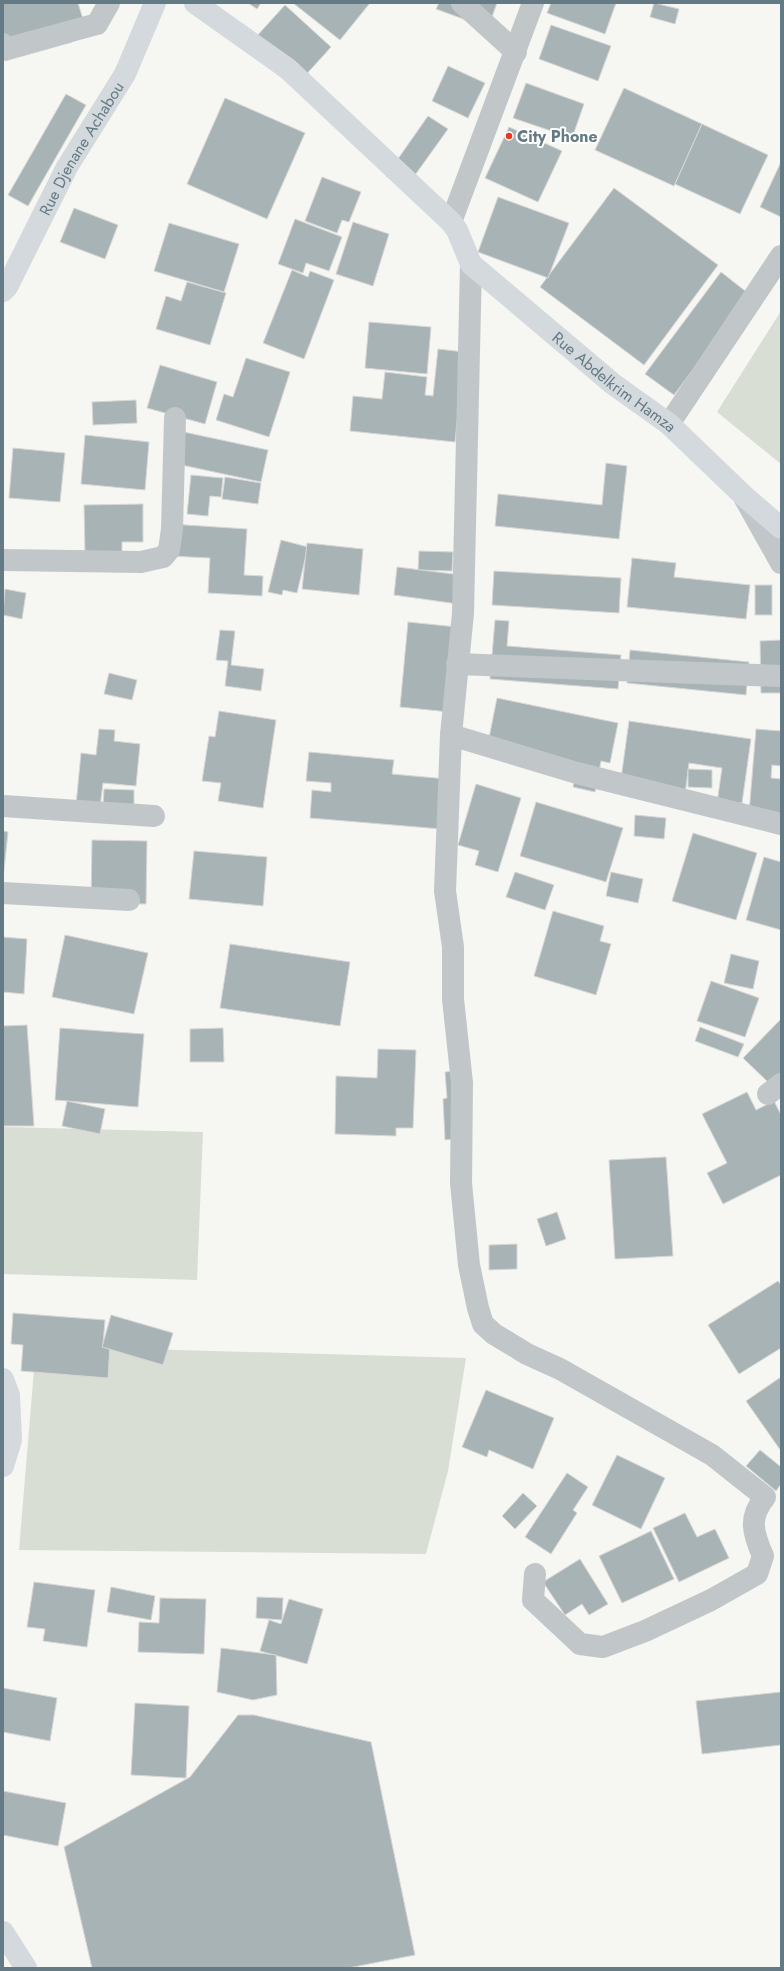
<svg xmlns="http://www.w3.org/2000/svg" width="784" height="1971" font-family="Jost,sans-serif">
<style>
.green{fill:#d8ded4}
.building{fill:#a8b3b6;stroke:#d8d7d5}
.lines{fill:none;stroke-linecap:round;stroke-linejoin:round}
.street{stroke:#c1c7c9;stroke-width:22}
.secondary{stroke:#d4d9dd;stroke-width:22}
.poi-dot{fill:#ea371f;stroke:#fff;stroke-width:1.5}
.labels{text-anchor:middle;stroke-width:4;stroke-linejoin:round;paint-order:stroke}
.poi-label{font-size:16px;font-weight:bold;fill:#647a85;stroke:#fff;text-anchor:start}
.street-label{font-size:16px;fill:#647a85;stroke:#fff}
</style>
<rect width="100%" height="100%" fill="#f6f6f3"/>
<g class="green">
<path d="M781,311V464L717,412Z"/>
<path d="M3,1127L203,1132L197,1280L3,1274Z"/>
<path d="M36,1346L466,1358L448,1471L426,1554L19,1550Z"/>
</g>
<g class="building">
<path d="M3,3H78L86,29L72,42L5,61L3,54Z"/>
<path d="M248,3H261L257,9Z"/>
<path d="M293,3H370L340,40Z"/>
<path d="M439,3H497L488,28L436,9Z"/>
<path d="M551,3H616L605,34L547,13Z"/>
<path d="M654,3L679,9L675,24L650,17Z"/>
<path d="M285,5L331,47L302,79L256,37Z"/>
<path d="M551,25L611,46L598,81L539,59Z"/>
<path d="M448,66L485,83L468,118L432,101Z"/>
<path d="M526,83L584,104L572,138L513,118Z"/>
<path d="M624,88L702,124L674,186L595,150Z"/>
<path d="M66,94L86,105L28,206L8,195Z"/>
<path d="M225,98L305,133L267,219L187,184Z"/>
<path d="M428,116L448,129L405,189L386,176Z"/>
<path d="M702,124L768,155L740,214L675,184Z"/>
<path d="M509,127L562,151L538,202L485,178Z"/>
<path d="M781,162V217L760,207Z"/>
<path d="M322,177L361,192L349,222L342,220L337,233L305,221Z"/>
<path d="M614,188L718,265L644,365L540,287Z"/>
<path d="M498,197L569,223L548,278L478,252Z"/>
<path d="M74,208L118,225L105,259L60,242Z"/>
<path d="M295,219L342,237L329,271L306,263L303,273L278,264Z"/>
<path d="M353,222L389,234L373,286L336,274Z"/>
<path d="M169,223L239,244L224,292L154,271Z"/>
<path d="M292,270L308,277L310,271L334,280L304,359L263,343Z"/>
<path d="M721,272L749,294L674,395L645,374Z"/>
<path d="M187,282L226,293L210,345L156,329L166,296L181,301Z"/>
<path d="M369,322L431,327L427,374L365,368Z"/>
<path d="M438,349L464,352L455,442L350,431L353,396L382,399L385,372L427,377L425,395L433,396Z"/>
<path d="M246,358L290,372L269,437L216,420L224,394L233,397Z"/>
<path d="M160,365L217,382L205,424L147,408Z"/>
<path d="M136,400L137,423L93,425L92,402Z"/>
<path d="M184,432L268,450L261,482L177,464Z"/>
<path d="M85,435L149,442L145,490L81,484Z"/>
<path d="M13,448L65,453L60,502L9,498Z"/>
<path d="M606,463L627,466L619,539L495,526L498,494L602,505Z"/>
<path d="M191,475L223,478L221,497L210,496L208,516L187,514Z"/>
<path d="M225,477L261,483L258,504L222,499Z"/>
<path d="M143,504V542H122V553H85L84,505Z"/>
<path d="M171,524L247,529L244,575L263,576L262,596L208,593L210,558L169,556Z"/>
<path d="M281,540L308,547L297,593L283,590L282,595L268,592Z"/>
<path d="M307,543L363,549L359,595L302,589Z"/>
<path d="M419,551L453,552L452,571L418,570Z"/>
<path d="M632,558L676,563L674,577L750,585L746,619L627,607Z"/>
<path d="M397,567L461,575L458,604L394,595Z"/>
<path d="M494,571L621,578L619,613L492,605Z"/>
<rect x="755" y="585" width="17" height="30"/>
<path d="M5,589L26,593L22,619L3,615Z"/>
<path d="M495,620L509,621L507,646L621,655L618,689L490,679Z"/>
<path d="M408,622L457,627L449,712L400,707Z"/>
<path d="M220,630L235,631L231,665L264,669L261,691L225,686L228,661L216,660Z"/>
<path d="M781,640V693H761L760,641Z"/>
<path d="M630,650L749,662L746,695L627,683Z"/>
<path d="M109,673L137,680L132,700L104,694Z"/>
<path d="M497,698L618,723L610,763L601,761L595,792L573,787L577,767L487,748Z"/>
<path d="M219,711L276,720L263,808L218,801L221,783L202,781L209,736L215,737Z"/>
<path d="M629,721L751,739L742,803H717L722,768L689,763L684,802L619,793Z"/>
<path d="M99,729L115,730L114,741L140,744L136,786L103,783L100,807L76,805L81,753L96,755Z"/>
<path d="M756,729L781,731V766L772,765L771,778L781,779V827L748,825Z"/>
<path d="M309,752L394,760L392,774L447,779L441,829L310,818L312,790L331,792V783L306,781Z"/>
<path d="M688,769L712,770V788L688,787Z"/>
<path d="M476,784L521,798L498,872L475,865L479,851L458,845Z"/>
<path d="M104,789L134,790V810L103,809Z"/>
<path d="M536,802L623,828L606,882L520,856Z"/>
<path d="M635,815L666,818L664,839L634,836Z"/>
<path d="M3,831L8,832L3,879Z"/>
<path d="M693,833L757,853L736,920L672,901Z"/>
<path d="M92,840L147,841L146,904L91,903Z"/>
<path d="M194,851L267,857L263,906L189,899Z"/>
<path d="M764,857L781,862V930L746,920Z"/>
<path d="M515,872L554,885L545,910L506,897Z"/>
<path d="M611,872L643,879L638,903L606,896Z"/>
<path d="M553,911L604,926L600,941L611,944L596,995L534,976Z"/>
<path d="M65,935L148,953L134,1014L52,997Z"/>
<path d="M3,937L27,939L24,994L3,992Z"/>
<path d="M230,944L350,962L340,1026L220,1008Z"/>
<path d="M731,954L759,961L753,989L724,983Z"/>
<path d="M711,981L759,998L745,1037L697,1021Z"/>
<path d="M781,1019V1073L770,1084L743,1058Z"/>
<path d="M27,1025L34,1126H3V1026Z"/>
<path d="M700,1027L744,1044L738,1057L695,1041Z"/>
<path d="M60,1028L144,1034L138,1107L55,1100Z"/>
<path d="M223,1028L224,1062H190V1029Z"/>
<path d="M378,1049L416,1050L413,1128H396V1136L335,1134L336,1076L377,1078Z"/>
<path d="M467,1070L464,1138L445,1140L443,1099L447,1098L445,1072Z"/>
<path d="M747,1092L756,1110L774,1101L781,1115V1175L723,1204L707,1173L727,1163L702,1114Z"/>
<path d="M67,1101L105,1109L100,1134L62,1126Z"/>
<path d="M666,1157L673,1256L615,1259L609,1160Z"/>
<path d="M557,1212L566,1239L546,1246L537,1219Z"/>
<path d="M517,1244V1269L489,1270V1245Z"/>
<path d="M778,1281L781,1285V1348L739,1374L708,1325Z"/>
<path d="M13,1313L105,1320L103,1344H110L108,1378L21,1371L23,1345L11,1344Z"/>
<path d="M111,1315L173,1333L163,1365L102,1347Z"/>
<path d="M781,1377V1451L746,1401Z"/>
<path d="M486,1390L554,1418L533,1469L489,1450L487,1457L462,1447Z"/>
<path d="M760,1450L781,1467V1484L776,1491L746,1466Z"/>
<path d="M617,1455L665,1478L641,1529L592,1505Z"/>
<path d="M567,1473L588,1487L573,1510L577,1513L551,1554L525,1537Z"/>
<path d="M523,1493L537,1506L515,1529L502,1516Z"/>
<path d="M685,1513L697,1537L715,1529L729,1558L679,1582L653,1528Z"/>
<path d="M651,1531L674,1579L622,1603L599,1556Z"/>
<path d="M580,1559L608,1604L589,1615L582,1604L565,1615L543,1582Z"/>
<path d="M34,1582L95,1590L87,1647L43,1641L45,1629L27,1627Z"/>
<path d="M111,1587L155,1596L151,1620L107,1612Z"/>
<path d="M257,1597L283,1598L282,1620L256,1618Z"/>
<path d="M160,1598L206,1599L204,1654L138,1652L139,1622L159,1623Z"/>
<path d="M289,1599L323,1609L307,1664L260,1651L269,1620L281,1624Z"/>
<path d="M221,1648L276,1655L277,1695L253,1700L217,1692Z"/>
<path d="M3,1688L57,1698L50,1741L3,1732Z"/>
<path d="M781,1692V1745L702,1754L696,1701Z"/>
<path d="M135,1703L189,1706L186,1778L131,1775Z"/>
<path d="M238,1715H254L371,1742L415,1955L348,1968H92L64,1847L190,1777Z"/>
<path d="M3,1791L66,1803L58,1846L3,1835Z"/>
</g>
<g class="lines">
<g class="street">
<path d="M462,3L516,52"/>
<path d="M3,44L5,49L97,24L109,3"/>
<path d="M451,222L533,3"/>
<path d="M471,264L463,613L451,735L445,891L453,947V999L462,1083L461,1183L469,1265L478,1308L483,1324L494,1334L527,1354L560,1369L712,1455L765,1497C748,1518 753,1533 763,1556L757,1574L711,1600L645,1631L603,1647L580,1644L533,1600L535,1574"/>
<path d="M669,424L781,256"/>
<path d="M744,497L781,563"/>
<path d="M3,560L141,562L163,557L169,550L172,529L175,418"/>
<path d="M457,664L781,676"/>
<path d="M451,735L577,773L781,824"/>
<path d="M3,806L154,816"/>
<path d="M3,893L129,900"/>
<path d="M768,1094L781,1084"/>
</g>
<g class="secondary">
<path id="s1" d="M195,3L288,69L451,222L457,230L471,264L613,384L669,424L743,495L781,528"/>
<path id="s2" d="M3,291L7,287L67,167L125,74L155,3"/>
<path d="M3,1379L9,1395L11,1440L3,1466"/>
<path d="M3,1932L26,1968"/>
</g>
</g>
<circle class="poi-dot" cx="509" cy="136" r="4"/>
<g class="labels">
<g class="poi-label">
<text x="517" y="142">City Phone</text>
</g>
<g class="street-label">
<text dy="6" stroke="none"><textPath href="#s2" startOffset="163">Rue Djenane Achabou</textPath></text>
<text dy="6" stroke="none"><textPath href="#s1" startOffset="570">Rue Abdelkrim Hamza</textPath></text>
</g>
</g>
<rect width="784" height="1971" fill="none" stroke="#647a85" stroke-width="8"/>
</svg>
